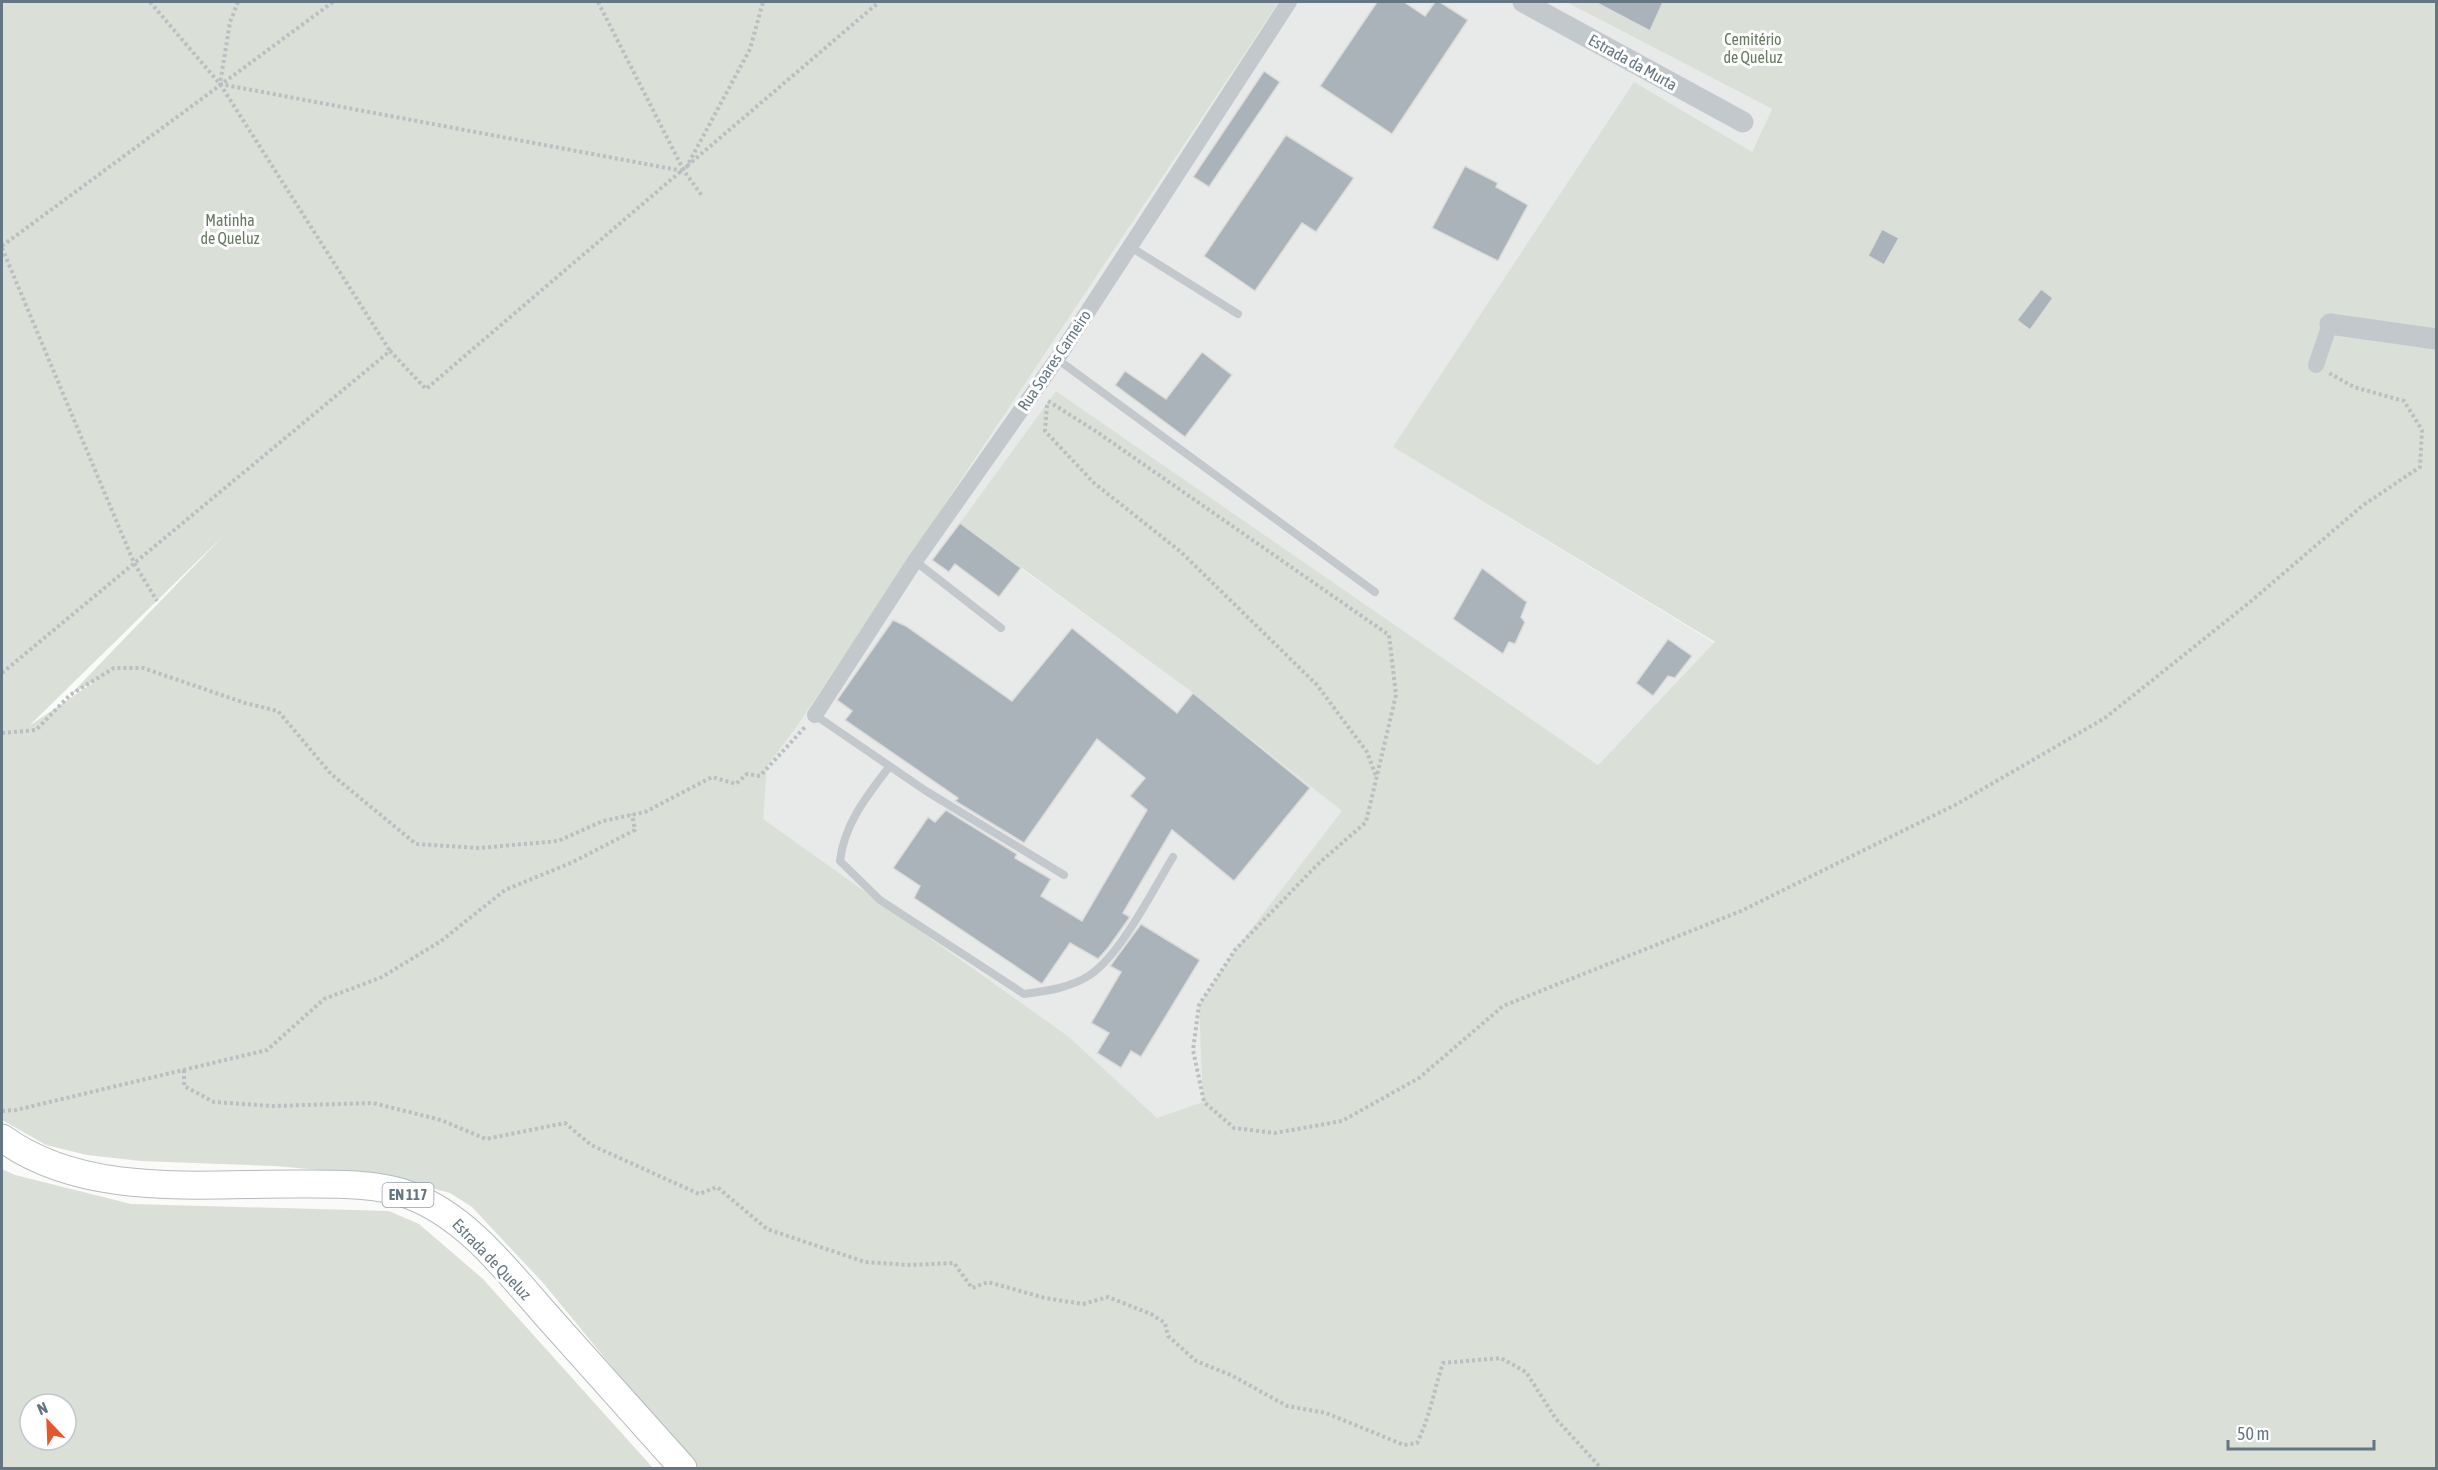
<svg xmlns="http://www.w3.org/2000/svg" width="2438" height="1470" font-family="'Asap Condensed',sans-serif">
<style>
.built{fill:#e8e9e9}
.green{fill:#dadfd7;fill-rule:evenodd}
.building{fill:#aab3b9;stroke:#dcdcda;stroke-width:1.5}
.lines{fill:none;stroke-linecap:round;stroke-linejoin:round}
.primary-casing{stroke:#b5babe;stroke-width:29}
.path{stroke:#bbbfc2;stroke-width:4;stroke-dasharray:3 3;stroke-linecap:butt}
.service{stroke:#c3c8cc;stroke-width:8}
.minor{stroke:#c3c8cc;stroke-width:16}
.tertiary{stroke:#c3c8cc;stroke-width:21}
.primary{stroke:#fff;stroke-width:27}
.labels{text-anchor:middle;stroke-width:6;stroke-linejoin:round;paint-order:stroke}
.shield{fill:#fff;stroke:#939fa8;stroke-width:1.5}
.shield-label{font-size:15px;font-weight:bold;fill:#657683}
.park-label{font-size:16px;fill:#687a64;stroke:#fff}
.street-label{font-size:16px;fill:#657683;stroke:#fff}
</style>
<rect width="100%" height="100%" fill="#fafaf8"/>
<path class="built" d="M1279,2H1566L1772,109L1752,152L1393,447L1715,643L1598,765L1056,391L960,524L1193,693L1343,811L1235,950L1199,1005L1204,1102L1157,1119L1068,1036L762,819L767,765L798,725Z"/>
<g class="green">
<path d="M2,2H1279L798,725L767,766L763,819L1068,1036L1157,1118L1203,1102L1199,1005L1235,950L1342,811L1193,693L960,523L1056,391L1598,765L1715,642L1393,447L1634,82L1752,152L1772,109L1566,2H2436V1468H695L544,1284L472,1207L450,1193L387,1176L275,1166L141,1161L87,1155L46,1145L2,1120ZM225,534L70,695L100,678L29,726Z"/>
<path d="M2,1169L15,1175L131,1204L389,1211L419,1224L483,1279L653,1468H2ZM30,1404H66V1440H30Z"/>
</g>
<g class="building">
<path d="M1377,2H1404L1425,16L1435,2H1440L1468,20L1392,134L1320,86Z"/>
<path d="M1595,2H1663L1650,31Z"/>
<path d="M1264,71L1280,82L1209,187L1193,177Z"/>
<path d="M1286,135L1354,178L1316,232L1302,223L1255,291L1204,256Z"/>
<path d="M1465,166L1498,183L1496,187L1528,205L1498,261L1432,228Z"/>
<path d="M1882,229L1899,238L1884,265L1868,256Z"/>
<path d="M2041,289L2053,298L2030,330L2017,320Z"/>
<path d="M1202,352L1232,375L1185,437L1115,385L1125,371L1166,399Z"/>
<path d="M960,523L1021,568L999,597L955,564L949,572L932,560Z"/>
<path d="M1482,568L1527,602L1521,617L1525,622L1515,644L1509,642L1503,654L1453,619Z"/>
<path d="M893,620L906,626L1012,701L1072,628L1177,713L1193,693L1310,788L1234,881L1172,830L1123,913L1130,917L1108,948L1098,959L1070,943L1042,984L914,898L920,886L893,868L928,817L935,822L946,810L1017,854L1015,858L1051,879L1041,896L1082,921L1147,810L1130,796L1145,778L1097,739L1024,843L955,801L958,798L845,720L852,711L837,700Z"/>
<path d="M1668,639L1692,656L1675,678L1668,676L1653,696L1636,683Z"/>
<path d="M1141,924L1200,960L1141,1057L1131,1051L1121,1068L1097,1053L1109,1033L1091,1023L1121,972L1110,966Z"/>
</g>
<g class="lines">
<g class="primary-casing">
<path id="primary" d="M2,1138C85,1199 203,1183 301,1184C336,1184 375,1183 409,1195C471,1218 513,1279 556,1326C599,1374 641,1421 683,1468"/>
</g>
<g class="path">
<path d="M150,2L220,84L390,351"/>
<path d="M238,2L230,22L220,84L683,171"/>
<path d="M598,2L684,171L703,197"/>
<path d="M686,168L750,49L763,2"/>
<path d="M2,246L333,2"/>
<path d="M2,248L134,563L157,601"/>
<path d="M1048,401L1097,432L1389,635L1396,695L1366,822L1317,865L1235,950L1199,1005L1193,1050L1204,1102L1234,1128L1275,1133L1342,1121L1419,1078L1503,1006L1741,911L1957,804L2105,718L2250,602L2362,506L2420,467L2422,430L2404,401L2354,387L2329,373"/>
<path d="M1047,405L1045,431L1094,483L1181,552L1317,685L1367,752L1376,776"/>
<path d="M2,673L390,351L426,389L879,2"/>
<path d="M2,733L36,730L70,695L114,668H143L245,703L278,711L331,774L416,844L479,848L558,841L603,821L645,812L712,777L736,784L747,774L760,776L806,726"/>
<path d="M184,1070V1086L214,1102L272,1106L373,1103L441,1120L486,1139L565,1123L591,1145L699,1194L717,1187L767,1229L865,1262L910,1265L954,1263L972,1288L988,1282L1045,1298L1083,1304L1108,1297L1151,1314L1165,1323L1168,1336L1196,1361L1231,1375L1287,1406L1326,1413L1404,1445L1417,1443C1430,1417 1434,1390 1443,1363L1501,1358L1526,1372L1556,1419L1601,1468"/>
<path d="M2,1111L16,1110L267,1050L324,999L382,977L441,941L505,890L573,862L635,830L632,814"/>
</g>
<g class="service">
<path d="M1129,246L1238,314"/>
<path d="M1057,359L1375,592"/>
<path d="M915,561L1001,628"/>
<path d="M815,715L926,791L1064,875"/>
<path d="M889,767C867,796 844,824 840,861L880,900L1024,994C1047,991 1070,988 1090,975C1121,954 1153,890 1173,857"/>
</g>
<g class="minor">
<path d="M2316,365L2330,324"/>
<path d="M815,715L915,561L1057,359L1289,2"/>
</g>
<g class="tertiary">
<path d="M1523,2L1743,122"/>
<path d="M2330,324L2436,339"/>
</g>
<use href="#primary" class="primary"/>
</g>
<g class="labels">
<rect class="shield" x="382.5" y="1183" width="51" height="24" rx="4.5"/>
<g class="shield-label">
<text x="408" y="1200">EN 117</text>
</g>
<g class="park-label">
<text x="1753" y="45">Cemitério<tspan x="1753" dy="18">de Queluz</tspan></text>
<text x="230" y="226">Matinha<tspan x="230" dy="18">de Queluz</tspan></text>
</g>
<g class="street-label">
<text transform="translate(1633 62) rotate(29)" y="6">Estrada da Murta</text>
<text transform="translate(1054 360) rotate(-56)" y="6">Rua Soares Carneiro</text>
<text transform="translate(492 1259) rotate(46)" y="6">Estrada de Queluz</text>
</g>
</g>
<rect width="2438" height="1470" fill="none" stroke="#657683" stroke-width="6"/>
<g transform="translate(48 1422) rotate(337)"><circle r="28" fill="#ffffff" stroke="#c1c8cd" stroke-width="1.5"/>
<path d="M0-4.5L10 22L0 15L-10 22Z" fill="#e4572e"/>
<text y="-9" font-size="16" font-weight="bold" text-anchor="middle" fill="#657683">N</text>
</g>
<path d="M2228 1440v9h146v-9" fill="none" stroke="#657683" stroke-width="3"/>
<text x="2237" y="1440" font-size="18" fill="#657683" stroke="#ffffff" stroke-width="4.5" paint-order="stroke">50 m</text>
</svg>
